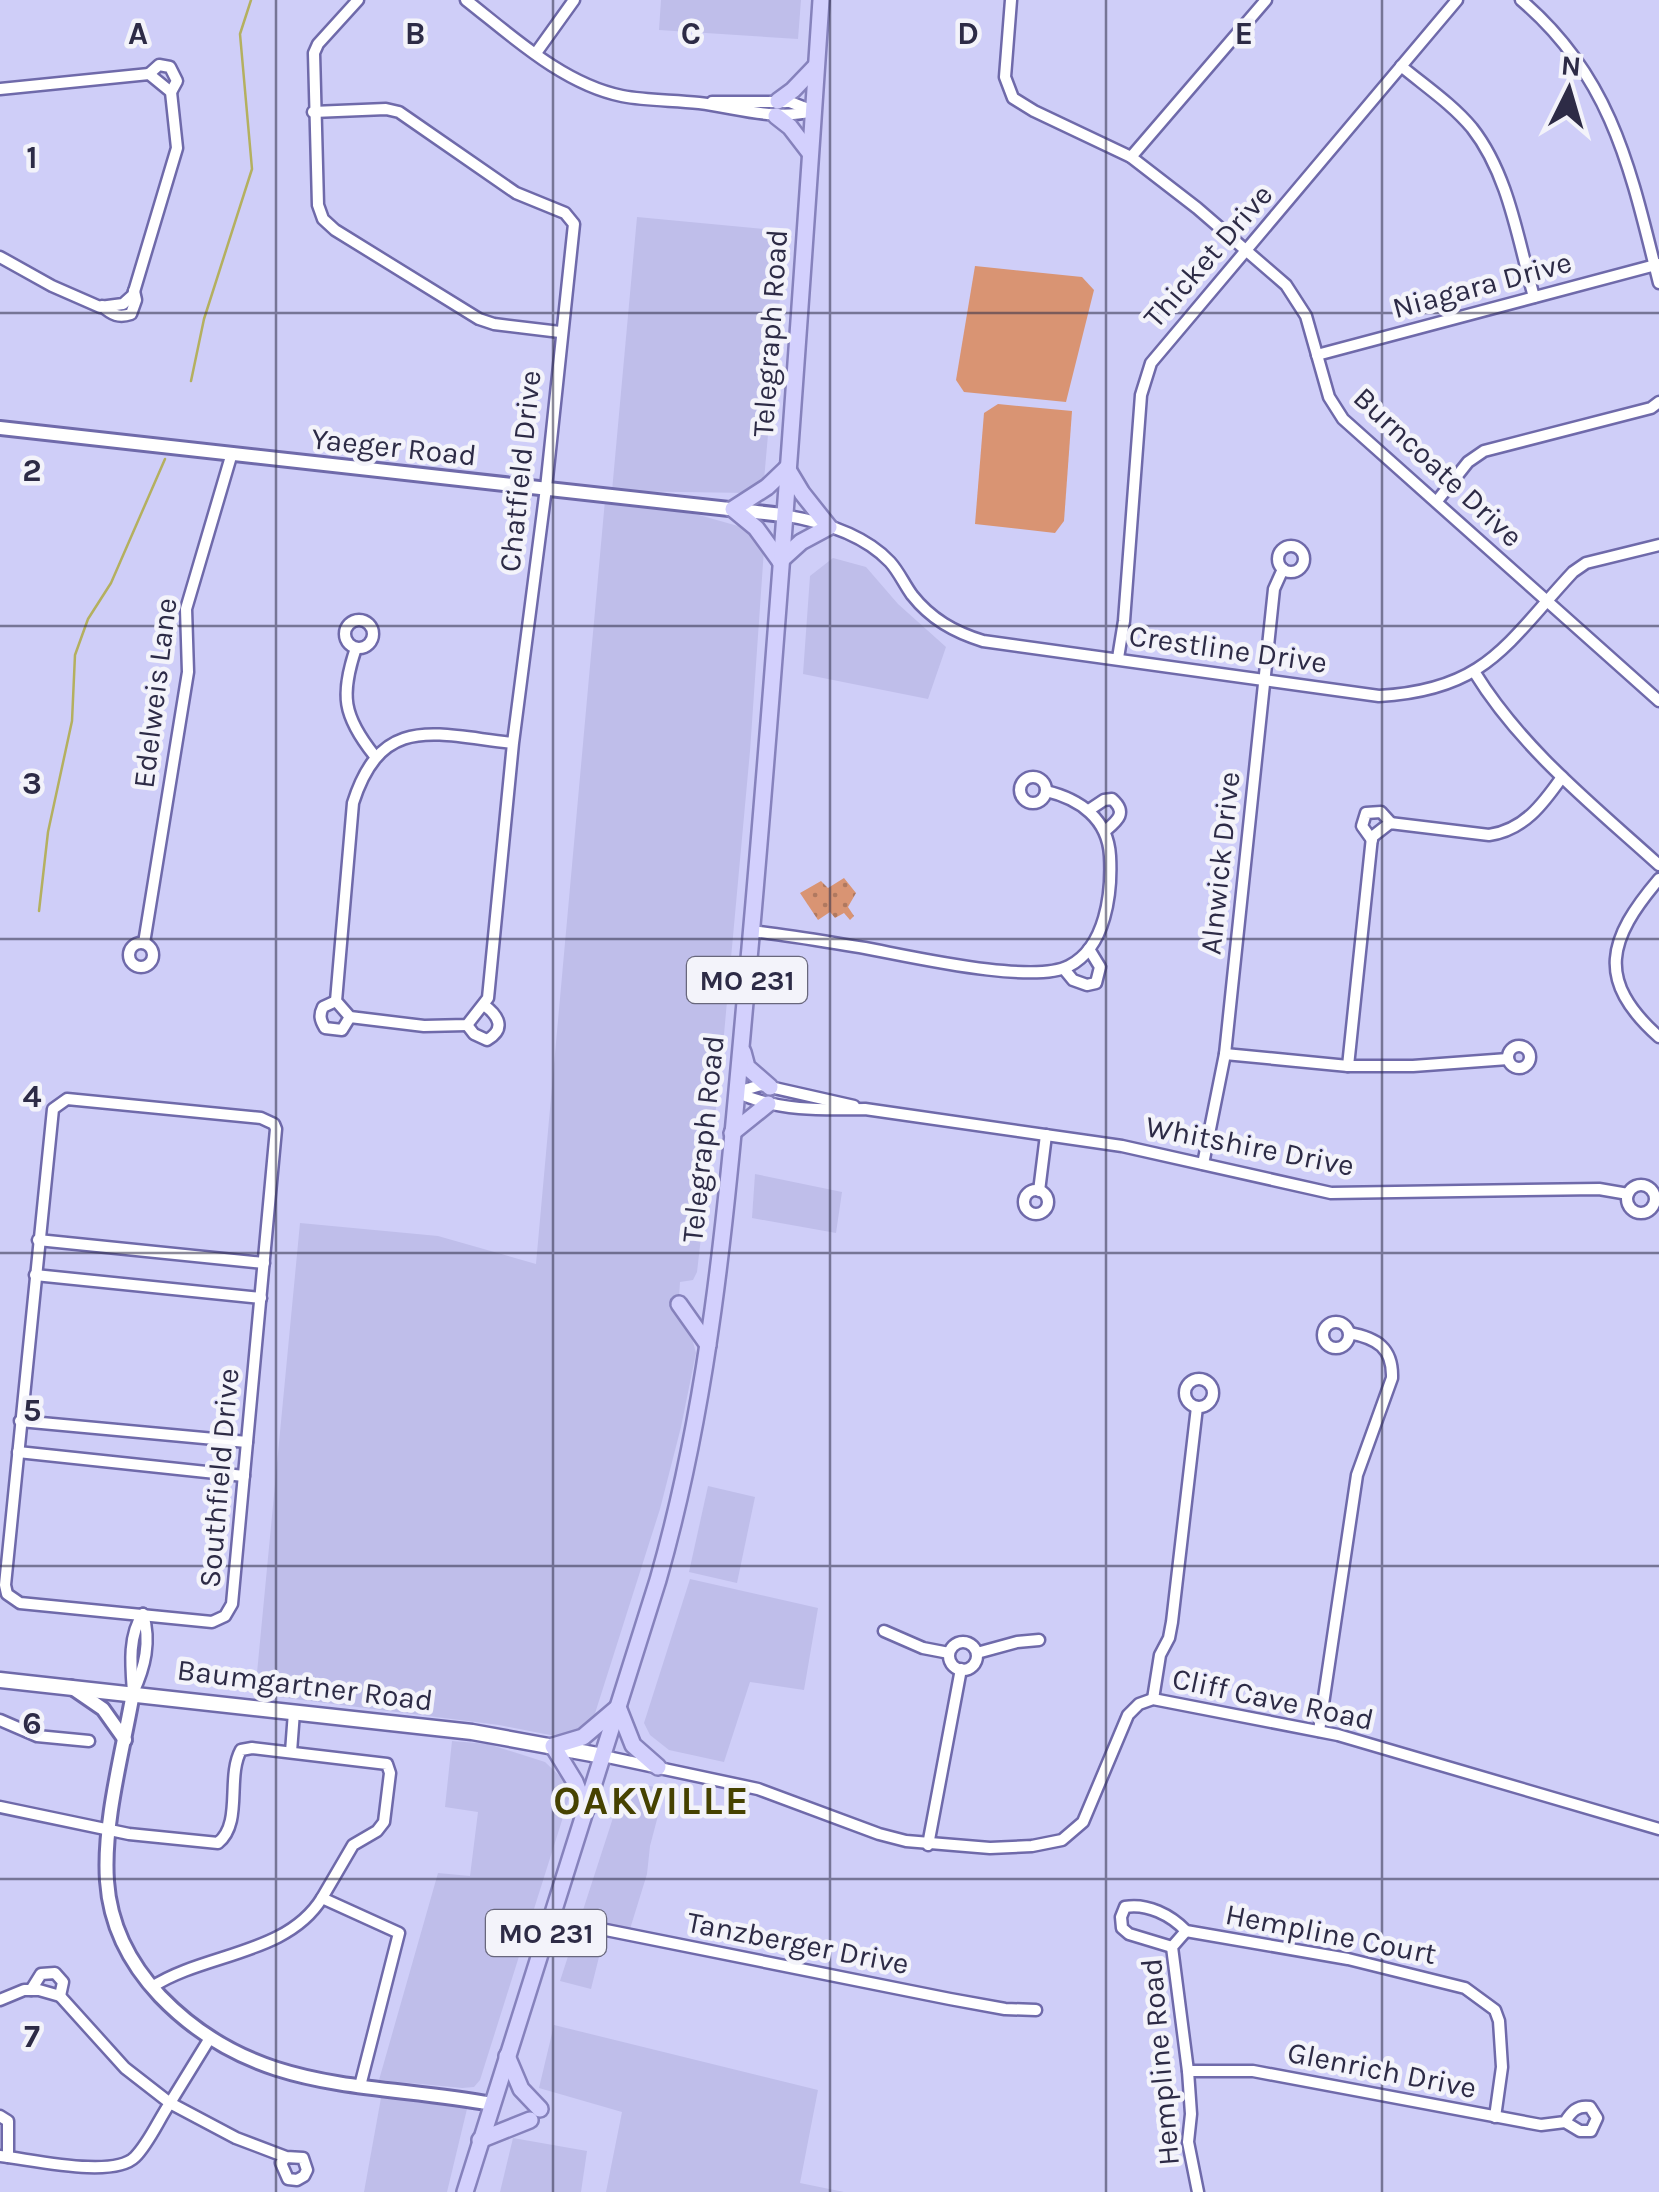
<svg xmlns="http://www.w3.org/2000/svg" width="1659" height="2192" font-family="Karla,sans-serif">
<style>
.built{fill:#bfbeea}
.park{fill:url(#park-dots)}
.pitch{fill:#d99473}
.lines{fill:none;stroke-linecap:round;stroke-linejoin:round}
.stream{stroke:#b4b05f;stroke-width:2.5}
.minor-casing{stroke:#6f6aaa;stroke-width:15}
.tertiary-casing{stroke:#6f6aaa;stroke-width:18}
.secondary-casing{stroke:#6f6aaa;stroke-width:19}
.primary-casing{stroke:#8682bc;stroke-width:20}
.minor{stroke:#fff;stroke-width:10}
.tertiary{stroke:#fff;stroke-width:12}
.secondary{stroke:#fff;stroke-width:14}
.primary{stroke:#d3d0fd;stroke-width:15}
.grid{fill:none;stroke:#2d2b46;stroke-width:2.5;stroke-opacity:0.55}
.labels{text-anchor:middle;stroke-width:9;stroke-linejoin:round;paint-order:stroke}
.shield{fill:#f3f3fa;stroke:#68677c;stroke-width:2.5}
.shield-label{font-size:28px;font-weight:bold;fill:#2d2b46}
.street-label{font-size:30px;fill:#2d2b46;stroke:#f3f3fa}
.district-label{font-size:40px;font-weight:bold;letter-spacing:2.5px;fill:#464200;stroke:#f3f3fa}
.grid-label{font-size:32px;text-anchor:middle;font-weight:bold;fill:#2d2b46;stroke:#f3f3fa;stroke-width:9;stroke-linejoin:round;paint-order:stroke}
</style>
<defs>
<pattern id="park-dots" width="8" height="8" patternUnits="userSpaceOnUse" patternTransform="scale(2.5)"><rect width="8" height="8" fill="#d99473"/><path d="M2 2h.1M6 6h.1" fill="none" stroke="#b07960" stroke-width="1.8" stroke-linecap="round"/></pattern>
</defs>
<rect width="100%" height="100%" fill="#cfcef8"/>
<g class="built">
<path d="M661,0H801L798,39L659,30Z"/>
<path d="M637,217L786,231L764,480L750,493L612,491Z"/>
<path d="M605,500L699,515L738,526L754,534L764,549L750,751L722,1056L697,1272L693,1280L680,1282L678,1312L689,1327L696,1353L681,1427L660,1509L591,1726L584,1733L560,1737L499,1725L255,1694L300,1223L438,1236L536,1264Z"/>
<path d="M833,558L866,567L898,604L946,647L928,699L803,674L810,576Z"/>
<path d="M755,1174L842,1192L836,1233L752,1218Z"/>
<path d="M708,1486L755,1497L737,1583L689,1572Z"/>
<path d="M690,1579L818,1608L804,1690L750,1682L724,1762L669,1750L650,1735L644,1723Z"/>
<path d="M452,1741L488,1744L545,1762L569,1785L570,1795L480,2080L474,2087L462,2088L379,2080L438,1873L470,1876L478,1812L445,1807Z"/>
<path d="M639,1784L665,1789L650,1846L647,1874L630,1929L604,1937L591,1989L560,1981L622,1790Z"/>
<path d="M554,2025L818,2090L800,2183L844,2192H606L622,2112L539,2088Z"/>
<path d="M381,2098L460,2105L467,2109L447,2192H364Z"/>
<path d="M513,2138L587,2151L581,2192H500Z"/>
</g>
<path class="park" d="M844,878L856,893L848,907L854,916L850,920L844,913L835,918L830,912L818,920L800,893L821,881L828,888Z"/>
<g class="pitch">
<path d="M975,266L1082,277L1094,290L1066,402L964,392L956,380Z"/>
<path d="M998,404L1072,411L1064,521L1055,533L975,524L984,413Z"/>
</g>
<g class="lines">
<g class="stream">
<path d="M191,381L204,319L252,169L240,34L251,0"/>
<path d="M39,911L48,832L72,721L75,655L88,619L111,583L165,459"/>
</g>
<g class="minor-casing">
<g id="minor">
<path d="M358,0L318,44L314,53L318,205L323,219L335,230L479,319L494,324L560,332"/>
<path d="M466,0C512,36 563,84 622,96C648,101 674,100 699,103C739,108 773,121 813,111"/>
<path d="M1011,0L1005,77L1013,98L1034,111L1131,157L1197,208L1286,285L1306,316L1329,397L1343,419L1659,701"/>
<path d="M1521,0C1613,78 1631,172 1659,283"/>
<path d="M536,53L574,0"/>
<path d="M1401,66C1425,86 1452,104 1472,128C1509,175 1518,241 1534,297"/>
<path d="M149,74L159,65L170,67L177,81L171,92"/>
<path d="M0,89L149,74L171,92L177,148L133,295L123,304L100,307L52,286L0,257"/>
<path d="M712,102H790L813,111"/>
<path d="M313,112L386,109L399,112L516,193L565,213L574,224L546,488L513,743L488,998L467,1025L424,1026L350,1017L336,1001L353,803C382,712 436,735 513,743"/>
<path d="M1131,157L1266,0"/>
<path d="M102,306C112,315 119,318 131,314L136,300L134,291"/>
<path d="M1317,355L1659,264"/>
<path d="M1437,501L1468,462L1484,451L1651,408L1659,402"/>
<path d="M783,515C819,521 864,534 890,562C899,572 904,584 912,595C931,619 954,632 983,641L1379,696C1486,690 1506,644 1573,572L1586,563L1659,545"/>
<circle cx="1291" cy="559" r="13"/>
<circle cx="359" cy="634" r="14"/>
<path d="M356,648C340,695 343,716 374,755"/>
<path d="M1118,658L1124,621L1141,395L1151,363L1457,0"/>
<path d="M1475,673C1522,749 1594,806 1659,865"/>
<circle cx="1033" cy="790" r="13"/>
<path d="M1089,810L1104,800L1112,799C1128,813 1117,821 1105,831"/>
<path d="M1372,840L1362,826L1366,813L1381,812L1391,823"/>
<path d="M1659,879C1608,939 1595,980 1659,1037"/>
<path d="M751,931C789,935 827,942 865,948C909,956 1033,985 1069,966C1106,947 1112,893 1110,856C1108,819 1080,799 1046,791"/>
<path d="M144,943L188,672L186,609L232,453"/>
<circle cx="141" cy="955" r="12"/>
<path d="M1064,969L1073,980L1087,985L1096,983L1100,967L1089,949"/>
<path d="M336,1001L323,1007C319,1015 320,1020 325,1028L342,1030L350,1017"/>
<path d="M467,1025L474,1034L487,1040C506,1029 499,1016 484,1005"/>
<circle cx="1519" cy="1057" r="11"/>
<path d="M1225,1054L1348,1066H1413L1508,1059"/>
<path d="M1348,1066L1372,837L1390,823L1489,835C1524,830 1543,804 1562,777"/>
<path d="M737,1092C775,1111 822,1110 865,1109L1122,1146L1331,1193L1599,1189L1628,1194"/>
<path d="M737,1092L761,1085L854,1106"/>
<path d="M67,1099L261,1118L274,1124L276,1129L232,1604L225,1616L212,1622L20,1603L7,1594L5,1585L53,1109Z"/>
<path d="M1203,1164L1225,1054L1274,589L1283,569"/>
<circle cx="1641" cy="1199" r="14"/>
<circle cx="1036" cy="1202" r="12"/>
<path d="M1039,1191L1046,1135"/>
<path d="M38,1240L264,1263"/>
<path d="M35,1275L261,1298"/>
<circle cx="1336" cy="1335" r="13"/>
<circle cx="1199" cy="1393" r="14"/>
<path d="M20,1421L247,1442"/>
<path d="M18,1452L244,1476"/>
<path d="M884,1631L923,1648L949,1653"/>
<circle cx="963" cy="1656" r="14"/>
<path d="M977,1653L1017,1642L1039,1640"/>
<path d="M133,1692C131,1666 128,1635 143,1614"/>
<path d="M133,1693C145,1667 151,1642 143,1614"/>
<path d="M1153,1699L1160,1655L1169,1638L1172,1622L1197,1407"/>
<path d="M0,1720L37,1736L89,1741"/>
<path d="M1319,1731L1357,1475L1392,1378C1393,1348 1377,1338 1349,1333"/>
<path d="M291,1752L294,1712"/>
<path d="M603,1756L758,1789L879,1834L906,1841L990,1848L1032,1846L1062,1840L1083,1822L1128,1715L1139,1704L1153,1699L1338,1735L1659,1829"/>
<path d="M0,1807L129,1834L218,1843C243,1823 226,1777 241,1750L252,1748L387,1764L390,1773L384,1822L377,1831L353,1845L322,1898L399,1933L360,2086"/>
<path d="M928,1845L961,1669"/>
<path d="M551,1916L576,1924L950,1999L1005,2009L1036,2010"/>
<path d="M1186,1931L1172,1947L1188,2071L1191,2114L1188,2142L1198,2192"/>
<path d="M1172,1947L1129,1934L1122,1928L1121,1917L1125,1907C1147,1903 1171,1915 1186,1931L1348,1959L1465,1988L1495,2010L1499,2021L1502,2067L1495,2117"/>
<path d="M152,1987C204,1953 287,1955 322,1898"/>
<path d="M31,1990L41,1974L55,1973L63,1982L60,1996"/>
<path d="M0,2000L24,1990H39L60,1996L125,2068L170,2103C159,2119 149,2143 135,2157C113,2179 30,2159 0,2156"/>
<path d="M210,2038L170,2103L236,2138L286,2157L281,2163L288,2179L297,2180L304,2176L307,2170L303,2158L286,2157"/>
<path d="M1188,2071H1253L1541,2125L1565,2122L1580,2131H1591L1597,2118L1590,2107C1577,2105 1571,2112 1565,2122"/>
<path d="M0,2116L8,2121V2157"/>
</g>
</g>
<g class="tertiary-casing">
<g id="tertiary">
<path d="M0,428L783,515"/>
<path d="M71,1687L103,1709L125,1740"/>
<path d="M133,1693C123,1751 103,1822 107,1881C110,1925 130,1964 160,1996C256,2096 367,2081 492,2104"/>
</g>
</g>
<g class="secondary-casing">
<path id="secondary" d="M0,1680L472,1732L603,1756"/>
</g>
<g class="primary-casing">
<g id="primary">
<path d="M778,101L793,90L816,66"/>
<path d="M776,116L790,127L810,153"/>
<path d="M780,561L756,528L733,509L767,487L787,468"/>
<path d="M780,561L801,542L829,527L802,493L787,468"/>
<path d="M743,1052L747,1067L770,1087"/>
<path d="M732,1133L768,1104"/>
<path d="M679,1304L708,1345"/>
<path d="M618,1707L633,1745L658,1767"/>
<path d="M586,1810L575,1782L553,1746L583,1737L616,1709"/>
<path d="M507,2056L521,2089L540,2109"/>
<path d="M480,2140L530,2120"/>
<path d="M465,2192L658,1580C717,1375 730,1160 750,948C778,633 800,316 821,0"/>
</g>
</g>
<use href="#minor" class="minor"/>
<use href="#tertiary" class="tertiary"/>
<use href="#secondary" class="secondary"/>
<use href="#primary" class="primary"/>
</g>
<path class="grid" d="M276,0V2192M553,0V2192M830,0V2192M1106,0V2192M1382,0V2192M0,313H1659M0,626H1659M0,939H1659M0,1253H1659M0,1566H1659M0,1879H1659"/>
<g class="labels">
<g class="shield">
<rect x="687" y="957" width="120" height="46" rx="8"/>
<rect x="486" y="1910" width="120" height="46" rx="8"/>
</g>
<g class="shield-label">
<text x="747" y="990">MO 231</text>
<text x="546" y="1943">MO 231</text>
</g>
<g class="street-label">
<text transform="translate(1208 256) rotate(-49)" y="10">Thicket Drive</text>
<text transform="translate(1482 285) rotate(-15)" y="10">Niagara Drive</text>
<text transform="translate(770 333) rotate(-86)" y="10">Telegraph Road</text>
<text transform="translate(394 447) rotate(6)" y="10">Yaeger Road</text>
<text transform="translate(1438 467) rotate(43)" y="10">Burncoate Drive</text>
<text transform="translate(520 471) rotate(-84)" y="10">Chatfield Drive</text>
<text transform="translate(1228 649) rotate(8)" y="10">Crestline Drive</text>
<text transform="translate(155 693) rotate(-83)" y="10">Edelweis Lane</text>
<text transform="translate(1220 863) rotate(-84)" y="10">Alnwick Drive</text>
<text transform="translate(703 1139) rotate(-84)" y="10">Telegraph Road</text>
<text transform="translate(1250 1146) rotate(11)" y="10">Whitshire Drive</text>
<text transform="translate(219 1478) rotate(-85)" y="10">Southfield Drive</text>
<text transform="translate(305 1685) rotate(7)" y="10">Baumgartner Road</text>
<text transform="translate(1273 1699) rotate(12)" y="10">Cliff Cave Road</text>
<text transform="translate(1331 1934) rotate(11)" y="10">Hempline Court</text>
<text transform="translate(798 1943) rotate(11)" y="10">Tanzberger Drive</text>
<text transform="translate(1160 2062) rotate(-95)" y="10">Hempline Road</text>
<text transform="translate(1382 2070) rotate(11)" y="10">Glenrich Drive</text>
</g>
<g class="district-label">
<text x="652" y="1814">OAKVILLE</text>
</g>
</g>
<g class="grid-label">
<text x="138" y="44">A</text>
<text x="415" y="44">B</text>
<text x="691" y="44">C</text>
<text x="968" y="44">D</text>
<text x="1244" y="44">E</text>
<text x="32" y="168">1</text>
<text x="32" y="481">2</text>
<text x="32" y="794">3</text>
<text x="32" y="1107">4</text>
<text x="32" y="1421">5</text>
<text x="32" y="1734">6</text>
<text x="32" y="2047">7</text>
</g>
<g transform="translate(1569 90) rotate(5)" stroke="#f3f3fa" stroke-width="8" paint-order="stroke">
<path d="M0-8L18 38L0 25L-18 38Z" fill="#2d2b46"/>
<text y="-15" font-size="28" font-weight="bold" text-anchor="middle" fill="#2d2b46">N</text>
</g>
</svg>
